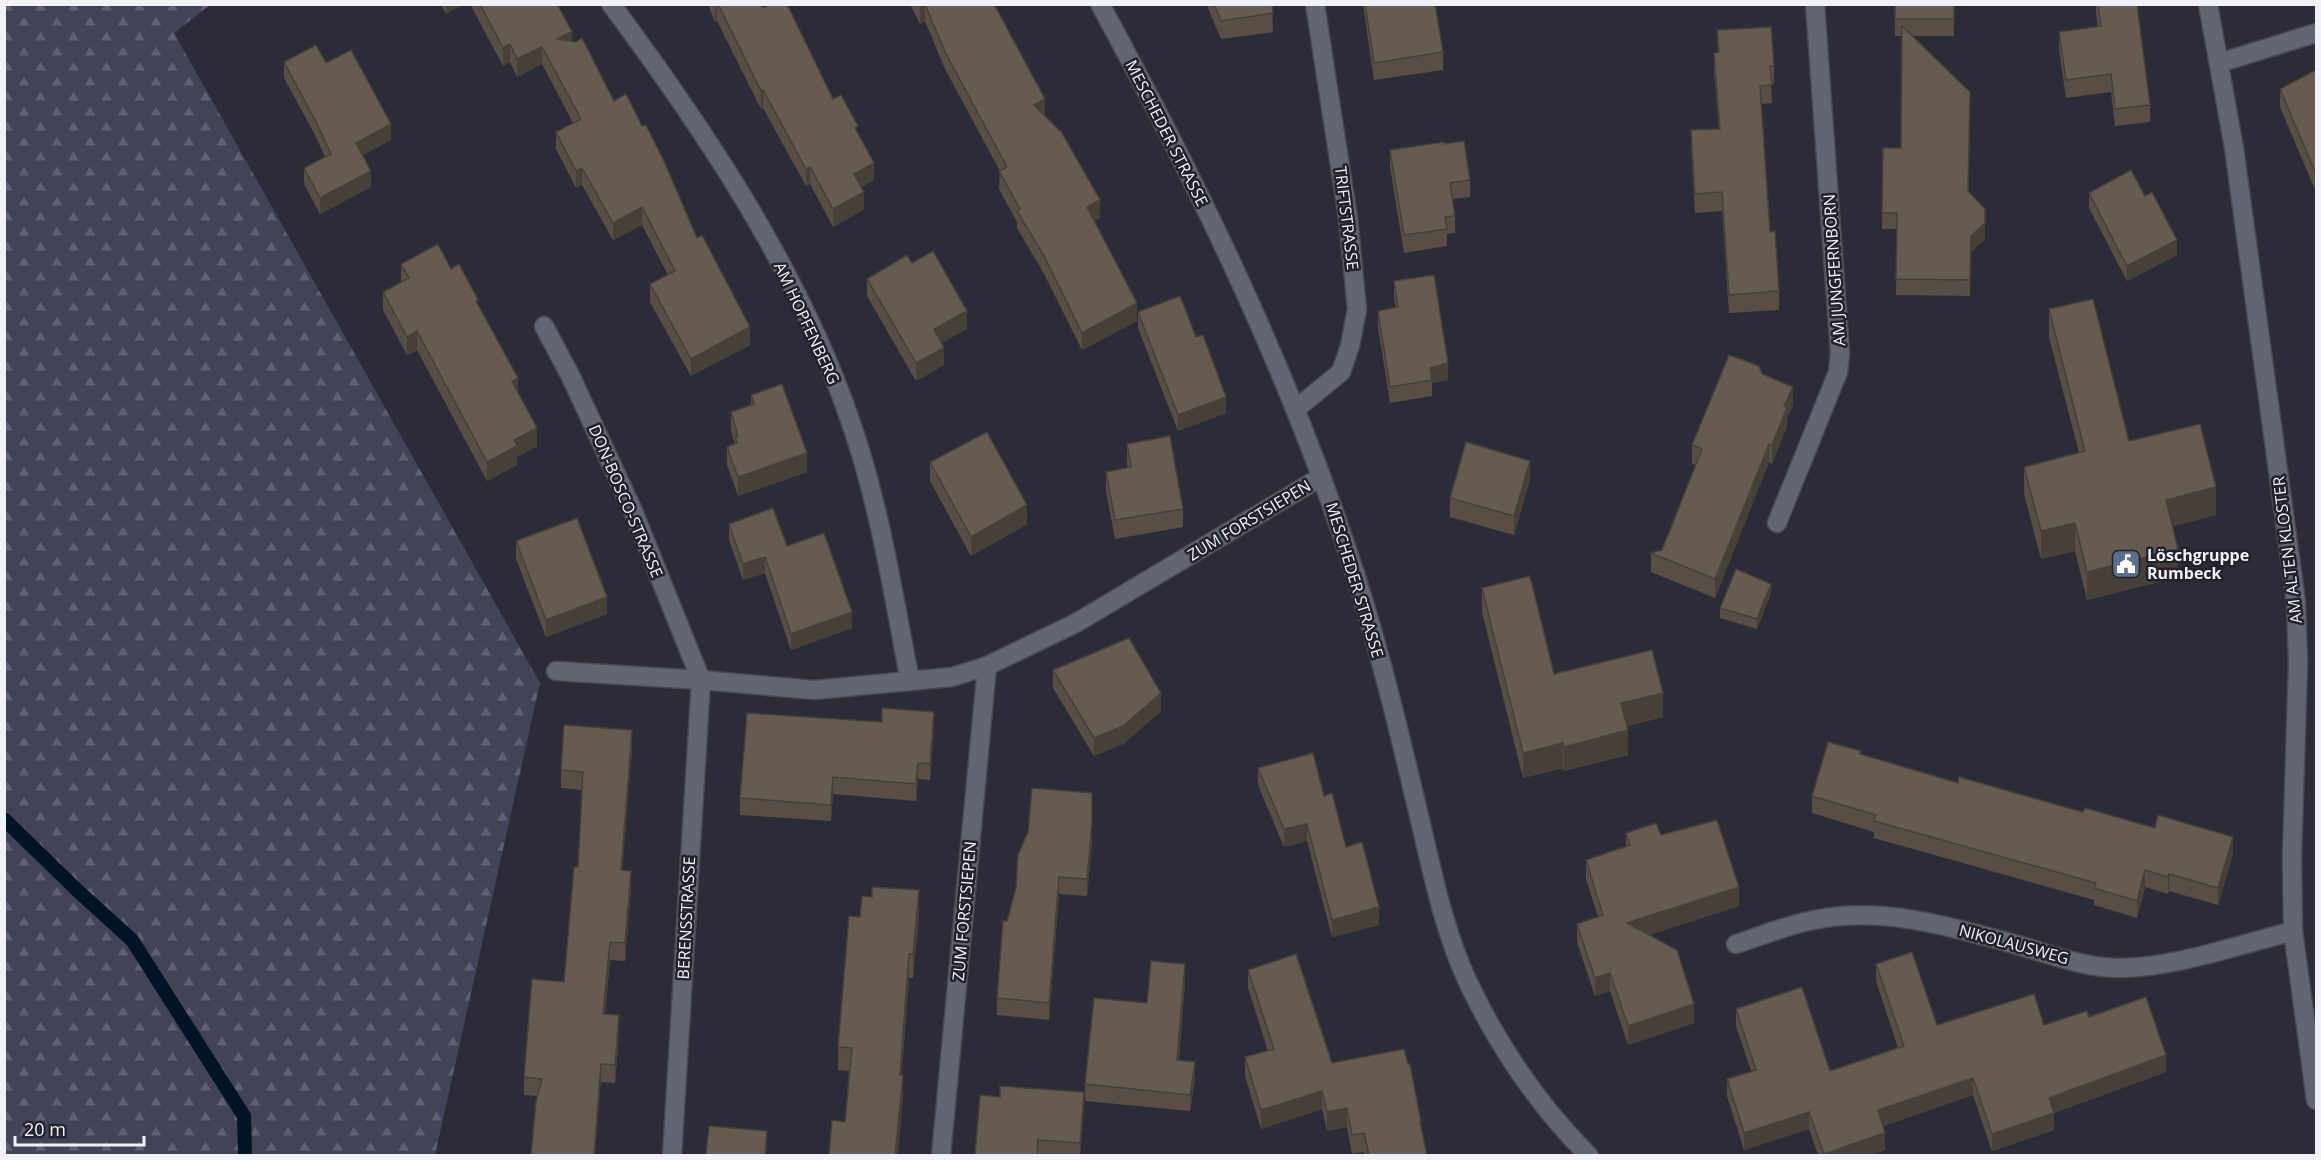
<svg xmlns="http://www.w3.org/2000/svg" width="2321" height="1160" font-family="'Open Sans',sans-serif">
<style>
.forest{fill:url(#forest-firs)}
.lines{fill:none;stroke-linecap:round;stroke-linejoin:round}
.stream{stroke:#001524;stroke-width:14}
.street-casing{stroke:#494953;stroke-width:21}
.secondary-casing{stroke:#494953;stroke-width:21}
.street{stroke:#646572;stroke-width:18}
.secondary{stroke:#646572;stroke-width:18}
.wall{fill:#584e46}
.shaded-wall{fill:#474039}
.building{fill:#665b51;stroke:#474039;stroke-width:1.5}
.labels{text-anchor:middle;stroke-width:5;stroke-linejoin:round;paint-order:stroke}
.street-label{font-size:16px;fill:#f1f1f9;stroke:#22222e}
.poi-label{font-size:16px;font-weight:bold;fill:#f1f1f9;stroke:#22222e;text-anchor:start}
</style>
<defs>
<pattern id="forest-firs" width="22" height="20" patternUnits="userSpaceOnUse" patternTransform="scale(1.5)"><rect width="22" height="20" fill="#434358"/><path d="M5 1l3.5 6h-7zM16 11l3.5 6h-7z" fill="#5f5f71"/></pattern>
</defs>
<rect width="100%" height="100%" fill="#2c2c38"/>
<path class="forest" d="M5,4L210,5L174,33L540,683L435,1155H5Z"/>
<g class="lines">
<path class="stream" d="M4,819L79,892L132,940L244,1116L245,1156"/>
<g class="street-casing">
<g id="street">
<path d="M611,4C706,132 798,269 850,420C880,505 893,594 910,681"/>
<path d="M2208,4L2234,148L2296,602L2298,663L2292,857L2293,931L2316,1100"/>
<path d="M2219,63L2316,33"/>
<path d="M544,326L571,377L633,511L701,680L672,1156"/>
<path d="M1296,409L1341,372L1350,346L1357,309L1348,218L1315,4"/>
<path d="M1777,523L1838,372L1840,353L1815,4"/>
<path d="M556,671L701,680L814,690L952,677L987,666"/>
<path d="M1736,944C1761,936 1787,925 1814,920C1883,906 1948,926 2014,944C2047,953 2081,967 2116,968C2170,969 2239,945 2293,931"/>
<path d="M941,1156L987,666L1076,623L1321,477"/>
</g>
</g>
<g class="secondary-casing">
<path id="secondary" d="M1100,4C1200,188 1292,377 1356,577C1381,655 1400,735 1419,816C1432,870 1443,928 1467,980C1497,1044 1539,1106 1589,1156"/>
</g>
<use href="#street" class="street"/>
<use href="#secondary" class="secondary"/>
</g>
<g class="wall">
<path d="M441,4H464L446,14Z"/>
<path d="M470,4H557L572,41L614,101L697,238L750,345L691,376L650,302V284L668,275L642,225L613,240L582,185L576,188L556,149V132L573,123L542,64L517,77L510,62L503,66Z"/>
<path d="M708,4H761L858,134L874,180L862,187L864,209L833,227L810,184L806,186L763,108L761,109L717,21L715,22Z"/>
<path d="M910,4H994L1045,116L1100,218L1094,221L1137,321L1082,350L1043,272L1017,228V222L999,189L1000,171L945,69L925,21L920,24Z"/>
<path d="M1207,4H1272L1273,32L1221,39L1208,8Z"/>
<path d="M1363,4H1435L1443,52V70L1374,80Z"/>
<path d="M1895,4H1954V36H1912L1985,239L1971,252L1970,296L1896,295L1897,229H1882L1883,148H1901L1902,36H1895Z"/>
<path d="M2096,4H2137L2150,105V122L2115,126L2111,92L2066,98L2059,49V32L2098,27L2096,13Z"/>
<path d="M1717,30L1774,66V84H1771L1772,103L1761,104L1770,232L1779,291V310L1729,313L1722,211L1695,213L1691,149V130L1719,129L1714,71V53H1718Z"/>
<path d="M284,62L326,63L391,140L362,155L371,187L320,214L304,184V168L325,157L315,135L284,78Z"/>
<path d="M2316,70V192L2280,107V89Z"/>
<path d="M1444,144L1470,180V197L1452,199L1455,216V233L1447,234V246L1404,253L1390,167V150Z"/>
<path d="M2089,193L2145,196L2177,255L2127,281L2089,208Z"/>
<path d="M912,263L967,329L941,343L944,365L916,381L867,296V279Z"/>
<path d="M401,264L451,269L478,304L518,392L537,446L517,457V465L487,481L417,350L407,355L383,310V292L401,282Z"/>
<path d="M1394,281L1448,380L1432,383V396L1390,403L1378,327V311L1396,308L1394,298Z"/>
<path d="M2049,309L2129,441L2216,515L2172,526L2178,577L2087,600L2075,551L2041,559L2024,494V467L2079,453L2049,337Z"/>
<path d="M1138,312L1196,337L1226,413L1178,431L1138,328Z"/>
<path d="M1762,374L1793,405L1787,418V426L1772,464L1769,462L1715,598L1651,572V553L1662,550L1696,465L1692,464V445Z"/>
<path d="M751,395L807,472L738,496L727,465V447L735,444L731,431V412L751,405Z"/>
<path d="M1127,444L1183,509V527L1115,539L1106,491V472L1128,468L1127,463Z"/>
<path d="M930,462L1027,524L971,556L930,481Z"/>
<path d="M1530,479L1514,535L1450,517V498Z"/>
<path d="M729,524L852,628L791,650L765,573L743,580L729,540Z"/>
<path d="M516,541L607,614L546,637L516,559Z"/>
<path d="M1482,588L1554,674L1663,717L1627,726L1628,755L1564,771L1563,768L1523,778L1482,612Z"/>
<path d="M1771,593L1757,629L1720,618V608Z"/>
<path d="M1053,670L1161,711L1123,744L1094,756L1053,688Z"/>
<path d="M934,729L930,780L918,779L916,801L833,794L831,821L740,815V798Z"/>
<path d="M632,748L622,870L631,889L625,961L610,960L605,1014L619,1033L615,1083L601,1082L537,1096L524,1095V1077L564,982L578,867L582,790L561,788V770Z"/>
<path d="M1861,754L1958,783L2233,854L2218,905L2169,891L2168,894L2145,887L2137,918L2094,905V900L1874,838V832L1812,813V796Z"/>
<path d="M1258,768L1324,796L1379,925L1332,937L1307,841L1284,847L1258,785Z"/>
<path d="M1626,833L1661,835L1739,906L1649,935L1694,1023L1628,1045L1610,991L1595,996L1577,942V924L1598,917L1586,879V860L1626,847Z"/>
<path d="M1092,840L1087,896L1059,894L1049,1020L997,1015V998L1007,921L1016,888Z"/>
<path d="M919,914L913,978H909L901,1075L903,1099L845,1122L849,1071L838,1070V1047L860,917Z"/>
<path d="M1876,964L1937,1025H2044L2089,1017L2166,1072L2054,1113V1130L1992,1151L1973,1095L1883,1126L1885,1150L1870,1155H1818L1809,1129L1744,1150L1727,1096V1079L1751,1071L1736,1026V1009L1830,1071L1898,1048L1876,981Z"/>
<path d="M1248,970L1332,1063L1421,1122V1130L1427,1155H1364V1152L1352,1154L1347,1127L1327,1131L1322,1109L1261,1129L1245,1076V1057L1268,1051L1248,988Z"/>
<path d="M1185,981L1179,1060L1195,1079L1190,1111L1085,1101V1084L1147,1003Z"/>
<path d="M1084,1108L1080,1155H975Z"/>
</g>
<g class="shaded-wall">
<path d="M446,4H464L446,14Z"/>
<path d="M715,4H717V21L715,22Z"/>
<path d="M923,4H925V21L920,24V6Z"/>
<path d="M572,32V49L557,39Z"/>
<path d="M510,44V62L503,66V48Z"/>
<path d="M542,47V64L517,77V59Z"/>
<path d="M763,90V108L761,109V91Z"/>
<path d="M1045,99V117L1034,105Z"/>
<path d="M391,124V140L356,159V143Z"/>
<path d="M874,163V180L854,191V174Z"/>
<path d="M810,167V184L806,186V169Z"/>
<path d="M582,168V185L576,188V171Z"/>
<path d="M371,171V187L320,214V198Z"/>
<path d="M864,192V209L833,227V209Z"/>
<path d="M1100,200V218L1087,225V207Z"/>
<path d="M642,207V225L613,240V223Z"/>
<path d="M1985,223V239L1971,252L1970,296L1971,236Z"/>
<path d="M2177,240V255L2127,281V266Z"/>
<path d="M1137,303V321L1082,350V333Z"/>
<path d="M967,311V329L934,347V329Z"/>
<path d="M750,327V345L691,376V359Z"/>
<path d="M417,331V350L407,355V337Z"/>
<path d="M944,348V365L916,381V363Z"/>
<path d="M1448,363V380L1432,383L1430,368Z"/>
<path d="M518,378V397L512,381Z"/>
<path d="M1793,387V405L1787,418V426L1772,464V445L1784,406Z"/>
<path d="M1226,397V413L1178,431V415Z"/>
<path d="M537,428V446L517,457V465L487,481V462L514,440Z"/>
<path d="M1769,444V462L1715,598V579Z"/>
<path d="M807,453V472L738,496V477Z"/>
<path d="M1530,461V479L1514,535V516Z"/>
<path d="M2216,487V515L2166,528V500Z"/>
<path d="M1027,505V524L971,556V537Z"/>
<path d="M2075,523V551L2041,559V531Z"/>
<path d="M2178,549V577L2087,600V572Z"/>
<path d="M765,557V573L743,580V564Z"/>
<path d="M1771,584V593L1757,629V619Z"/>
<path d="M607,597V614L546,637V620Z"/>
<path d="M852,612V628L791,650V634Z"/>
<path d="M1161,693V711L1123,744L1094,756V738Z"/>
<path d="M1663,693V717L1621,728V703Z"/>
<path d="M934,712V729L930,780V764Z"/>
<path d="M632,730V748L621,888V870Z"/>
<path d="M1628,730V755L1564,771V747Z"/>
<path d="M1563,743V768L1523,778V753Z"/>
<path d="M918,763V779L916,801V784Z"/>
<path d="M833,777V794L831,821V805Z"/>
<path d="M1092,823V840L1087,896V879Z"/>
<path d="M1307,824V841L1284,847V829Z"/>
<path d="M2233,837V854L2218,905V888Z"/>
<path d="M2145,870V887L2137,918V901Z"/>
<path d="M631,871V889L625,961V943Z"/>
<path d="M2169,874V891L2168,894V877Z"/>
<path d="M1059,877V894L1049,1020V1003Z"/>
<path d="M1739,887V906L1627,942V923Z"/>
<path d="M919,890V914L913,978V954Z"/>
<path d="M1379,907V925L1332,937V920Z"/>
<path d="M610,942V960L603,1032V1014Z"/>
<path d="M909,954V978L900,1099V1075Z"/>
<path d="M1185,964V981L1177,1077V1060Z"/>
<path d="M1610,973V991L1595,996V978Z"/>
<path d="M1694,1004V1023L1628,1045V1026Z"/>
<path d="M619,1015V1033L615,1083V1065Z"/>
<path d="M2166,1055V1072L2054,1113V1130L1992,1151V1134L2049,1098Z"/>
<path d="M1195,1062V1079L1190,1111V1095Z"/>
<path d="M601,1064V1082L595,1155H594Z"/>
<path d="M903,1075V1099L898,1155H895Z"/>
<path d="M1973,1078V1095L1878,1127V1110Z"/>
<path d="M1322,1091V1109L1261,1129V1110Z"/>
<path d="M1084,1092V1108L1080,1155V1143Z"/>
<path d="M1347,1108V1127L1327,1131V1112Z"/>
<path d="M1809,1112V1129L1744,1150V1133Z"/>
<path d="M767,1131V1149L766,1155H765Z"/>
<path d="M1885,1133V1150L1870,1155H1824V1154Z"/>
</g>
<g class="building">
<path d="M480,4H557L572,32L557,39L576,42L582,38L614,101L626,94L642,126L646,125L664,161L697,238L702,235L750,327L691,359L650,284L675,271L642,207L613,223L582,168L576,171L556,132L581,119L542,47L517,59L510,44L503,48Z"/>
<path d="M718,4H761L763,8L770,4H787L833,99L841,95L858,126L855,128L874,163L854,174L864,192L833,209L810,167L806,169L763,90L761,91Z"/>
<path d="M925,4H994L1045,99L1034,105L1062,133L1100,200L1087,207L1137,303L1082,333L1043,254L1017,211L1020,209L999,171L1007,167L945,52Z"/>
<path d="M1214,4H1272L1273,13L1221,21Z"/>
<path d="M1365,4H1435L1443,52L1374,63Z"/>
<rect x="1895" y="4" width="59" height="15"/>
<path d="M2098,4H2137L2150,105L2115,109L2111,74L2066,80L2059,32L2101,26Z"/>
<path d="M1902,26L1970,92L1968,191L1985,209V223L1971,236L1970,280L1896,279L1897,213H1882L1883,148H1901Z"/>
<path d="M1771,27L1774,66H1770L1772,85L1760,86L1770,232L1775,231L1779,291L1729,295L1722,192L1695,194L1691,130L1720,129L1714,53L1719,52L1717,30Z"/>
<path d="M316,45L326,63L351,50L391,124L356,143L371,171L320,198L304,168L331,154L315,120L284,62Z"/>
<path d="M2316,70V174L2280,89Z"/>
<path d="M1464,141L1470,180L1450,183L1455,216L1445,217L1447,229L1404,235L1390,150L1444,142V144Z"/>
<path d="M2131,170L2145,196L2152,192L2177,240L2127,266L2089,193Z"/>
<path d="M438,244L451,269L459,264L478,300L476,301L518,378L512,381L537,428L514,440L517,446L487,462L417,331L407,337L383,292L409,278L401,264Z"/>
<path d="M933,251L967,311L934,329L944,348L916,363L867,279L907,255L912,263Z"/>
<path d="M1434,275L1448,363L1430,368L1432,380L1390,387L1378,311L1398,307L1394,281Z"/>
<path d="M1180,296L1196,337L1203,335L1226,397L1178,415L1138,312Z"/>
<path d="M2093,299L2129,441L2200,424L2216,487L2166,500L2178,549L2087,572L2075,523L2041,531L2024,467L2085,451L2049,309Z"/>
<path d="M1729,355L1759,366L1762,374L1793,387L1784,406L1787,408L1772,445L1769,444L1715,579L1651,553L1662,550L1702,449L1692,445Z"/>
<path d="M782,384L807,453L738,477L727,447L737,443L735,436H738L731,412L754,404L751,395Z"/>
<path d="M987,432L1027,505L971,537L930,462Z"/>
<path d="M1170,436L1183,509L1115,520L1106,472L1131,467L1127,444Z"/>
<path d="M1466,442L1530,461L1514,516L1450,498Z"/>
<path d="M773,508L787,546L824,533L852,612L791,634L765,557L743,564L729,524Z"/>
<path d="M577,518L607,597L546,620L516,541Z"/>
<path d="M1736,569L1771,584L1757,619L1720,608Z"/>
<path d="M1530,576L1554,674L1652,650L1663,693L1621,703L1628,730L1564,747L1563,743L1523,753L1482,588Z"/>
<path d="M1129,638L1161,693L1123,726L1094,738L1053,670Z"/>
<path d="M882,708L934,712L930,764L918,763L916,784L833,777L831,805L740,798L747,713L882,722Z"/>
<path d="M564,725L632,730L621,870L631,871L625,943L610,942L603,1014L619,1015L615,1065L601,1064L594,1155H531L536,1101L542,1079L524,1077L532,979L564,982L574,867H578L583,772L561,770Z"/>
<path d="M1828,742L1861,751L1860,754L1958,783L1959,777L2083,812L2085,808L2155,828L2158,815L2233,837L2218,888L2169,874L2168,877L2145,870L2137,901L2094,888L2096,883L1874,821L1876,815L1812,796Z"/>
<path d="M1313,753L1324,796L1332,793L1346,847L1362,842L1379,907L1332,920L1307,824L1284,829L1258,768Z"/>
<path d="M1032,788L1092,793V823L1087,879L1059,877L1049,1003L997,998L1003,921H1007L1016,888L1018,855L1028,832Z"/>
<path d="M1717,820L1739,887L1627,923L1677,950L1694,1004L1628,1026L1610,973L1595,978L1577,924L1603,915L1586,860L1630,845L1626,833L1656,823L1661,835Z"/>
<path d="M872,887L919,890L913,954H909L900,1075H903L895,1155H829L832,1120L845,1122L852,1048L838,1047L849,916L860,917L862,896L872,897Z"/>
<path d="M1912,952L1937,1025L2034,994L2044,1025L2087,1011L2089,1017L2146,997L2166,1055L2049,1098L2054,1113L1992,1134L1973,1078L1878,1110L1885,1133L1824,1154L1809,1112L1744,1133L1727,1079L1756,1070L1736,1009L1802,987L1830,1071L1904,1046L1876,964Z"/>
<path d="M1296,954L1332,1063L1404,1049L1408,1064H1410L1421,1122H1420L1427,1155H1369L1364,1133L1352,1135L1347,1108L1327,1112L1322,1091L1261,1110L1245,1057L1274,1049L1248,970Z"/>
<path d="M1151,961L1185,964L1177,1060L1195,1062L1190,1095L1085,1084L1094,998L1147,1003Z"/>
<path d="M1000,1086L1084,1092L1080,1143L1038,1140L1037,1155H975L980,1095L1000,1097Z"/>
<path d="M709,1126L767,1131L765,1155H706Z"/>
</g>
<defs>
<g id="civic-square" transform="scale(1.5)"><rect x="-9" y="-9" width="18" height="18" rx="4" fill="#5c6f8a" stroke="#22222e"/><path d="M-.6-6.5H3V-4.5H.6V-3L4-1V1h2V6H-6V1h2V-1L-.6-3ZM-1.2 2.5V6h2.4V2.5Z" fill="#fff"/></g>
</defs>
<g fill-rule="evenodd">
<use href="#civic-square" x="2126" y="564"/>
</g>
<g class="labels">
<g class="street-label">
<text transform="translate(1167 133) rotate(63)" y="6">MESCHEDER STRASSE</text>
<text transform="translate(1347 218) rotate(83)" y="6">TRIFTSTRASSE</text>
<text transform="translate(1834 270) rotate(-94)" y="6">AM JUNGFERNBORN</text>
<text transform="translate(807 323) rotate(65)" y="6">AM HOPFENBERG</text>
<text transform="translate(626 501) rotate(67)" y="6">DON-BOSCO-STRASSE</text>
<text transform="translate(1249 520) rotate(-31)" y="6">ZUM FORSTSIEPEN</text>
<text transform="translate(2287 550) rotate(-97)" y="6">AM ALTEN KLOSTER</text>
<text transform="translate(1355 580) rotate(73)" y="6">MESCHEDER STRASSE</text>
<text transform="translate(964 911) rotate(-85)" y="6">ZUM FORSTSIEPEN</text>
<text transform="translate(686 918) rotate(-87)" y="6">BERENSSTRASSE</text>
<text transform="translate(2014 944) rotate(15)" y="6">NIKOLAUSWEG</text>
</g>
<g class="poi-label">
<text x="2147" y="561">Löschgruppe<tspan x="2147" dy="18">Rumbeck</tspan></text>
</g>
</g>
<rect width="2321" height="1160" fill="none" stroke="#f1f1f9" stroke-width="12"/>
<path d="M15 1136v9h129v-9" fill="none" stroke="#f1f1f9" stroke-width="3"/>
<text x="24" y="1136" font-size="18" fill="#f1f1f9" stroke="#22222e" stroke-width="4.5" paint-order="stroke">20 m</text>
</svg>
